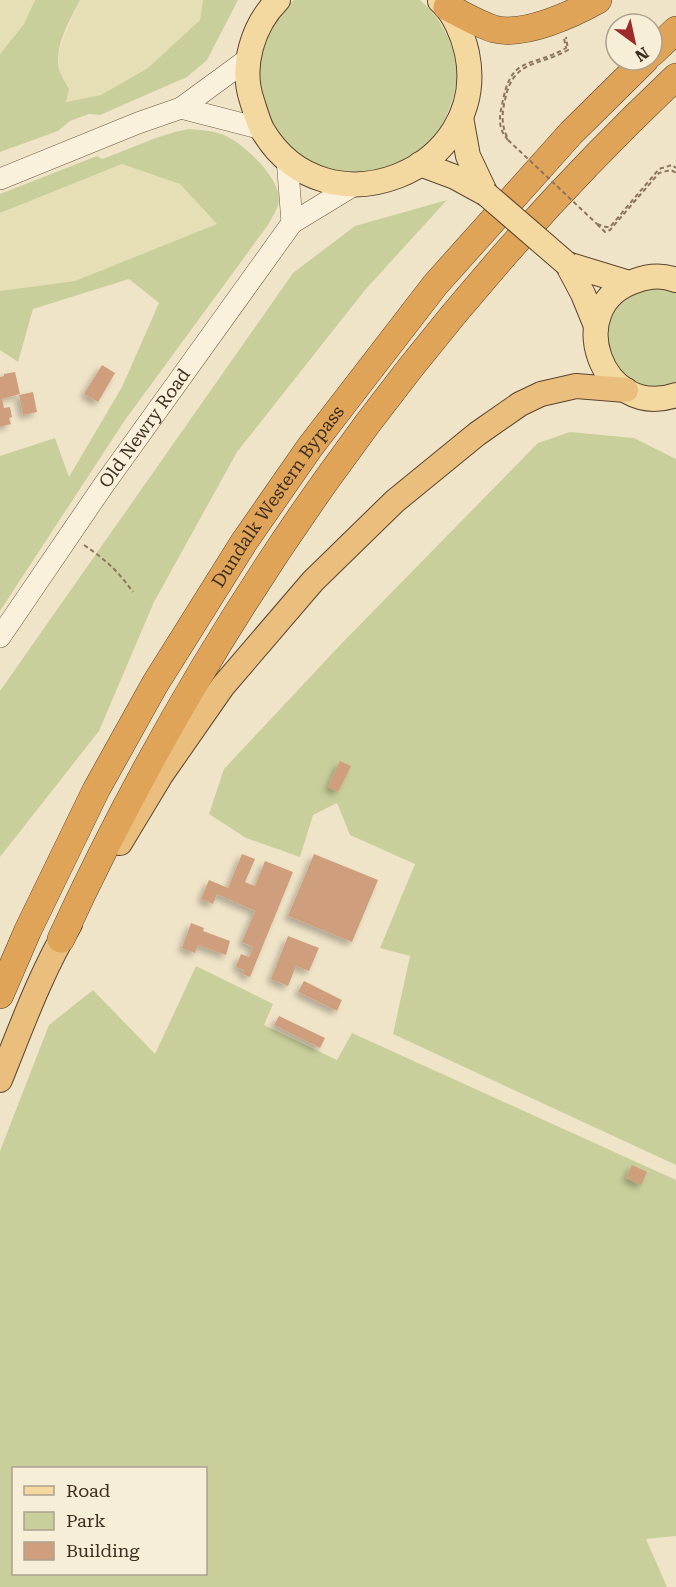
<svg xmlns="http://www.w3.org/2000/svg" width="676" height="1587" font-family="'Roboto Serif',serif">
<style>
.farmland{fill:#e6deb5}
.green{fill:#c9cf9b;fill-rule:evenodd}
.building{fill:#cf9f7d;filter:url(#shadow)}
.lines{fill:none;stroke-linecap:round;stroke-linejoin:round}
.secondary-casing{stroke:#6f573f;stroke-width:22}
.primary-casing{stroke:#5b4430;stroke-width:26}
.trunk-casing{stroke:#5b4430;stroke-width:26}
.motorway-casing{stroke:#5b4430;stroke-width:28}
.path{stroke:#8d765c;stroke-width:2;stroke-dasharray:4.5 3;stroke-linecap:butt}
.secondary{stroke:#faf1dc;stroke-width:21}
.primary{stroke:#f3d9a0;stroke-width:24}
.trunk{stroke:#eabe7c;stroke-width:24}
.motorway{stroke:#e0a458;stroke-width:27}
.primary-bridge-casing{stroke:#5b4430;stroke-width:26;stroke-linecap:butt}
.path-bridge{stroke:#8d765c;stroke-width:2;stroke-dasharray:4.5 3;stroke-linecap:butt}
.primary-bridge{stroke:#f3d9a0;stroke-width:24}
.labels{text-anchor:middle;stroke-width:6;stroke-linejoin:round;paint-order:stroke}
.street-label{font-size:18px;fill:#3d2e20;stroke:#f7eed8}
</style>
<defs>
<filter id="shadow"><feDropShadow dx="-4" dy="4" stdDeviation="3" flood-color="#0004"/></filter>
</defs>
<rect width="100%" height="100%" fill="#f0e4c8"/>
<g class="farmland">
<path d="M0,0H35L24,24L0,54Z"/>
<path d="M80,0H203L200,20L148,68L101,95L66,102L69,89L60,72L58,54L65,34Z"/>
<path d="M122,164L180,184L217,224L75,281L0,291V213Z"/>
</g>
<g class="green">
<path d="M35,0H80C70,20 52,49 60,72C62,78 66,83 69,89L66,102L101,95L148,68L200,20L203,0H238L207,60L187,77L100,115L89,114L70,121L58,131L0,152V54L24,24Z"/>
<path d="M294,0H420C445,21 464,60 454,94C449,110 444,125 433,139C423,151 410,159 396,165C331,195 259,146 259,75C259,45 272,20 294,0Z"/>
<path d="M189,129C202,130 215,131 226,136C245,145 279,177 279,199C279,208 272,217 268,225L125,420L0,611V456L55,438L69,477L122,387L159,303L129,279L33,309L18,362L0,350V291L75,281L217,224L180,184L122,164L0,213V194L97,156L102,159C131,149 159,134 189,129Z"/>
<path d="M447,200L365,290L237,452L154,602L99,731L0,857V691L293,273L355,226Z"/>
<path d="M653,288L671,290L676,292V387L643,389L615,368L606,334L611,317L621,303L636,293Z"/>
<path d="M570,432L634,438L676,459V1165L393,1034L410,956L380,948L415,864L350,835L337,803L313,815L300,857L246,838L209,814L224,769L342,643L538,443Z"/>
<path d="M196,966L273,1004L264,1025L337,1060L352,1033L676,1180V1536L646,1539L667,1587H0V1151L49,1025L93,990L155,1054ZM14,1468H206V1574H14Z"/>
</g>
<g class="building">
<path d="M102,365L115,373L98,402L84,394Z"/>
<path d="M15,372L20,394L2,399L4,408L10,407L12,417L9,418L11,424L0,427V377L4,376V374Z"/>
<path d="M33,392L37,412L23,415L19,395Z"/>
<path d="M340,761L351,766L338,792L328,787Z"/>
<path d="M242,854L255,859L245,882L255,886L265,861L293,872L250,977L242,974L244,970L236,967L241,954L249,957L253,947L242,942L255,911L217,894L213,904L201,899L209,880L228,888Z"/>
<path d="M314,854L378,880L352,942L288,916Z"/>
<path d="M191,923L204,928L203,931L230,941L226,955L198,945L195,953L182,948Z"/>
<path d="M288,936L319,948L309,971L296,966L288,986L271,979Z"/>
<path d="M304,981L342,1000L337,1011L298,992Z"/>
<path d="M279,1016L325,1038L320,1048L274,1025Z"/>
<path d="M632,1165L647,1172L641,1185L626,1178Z"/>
</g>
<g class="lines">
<g class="secondary-casing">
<g id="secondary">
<path d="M181,108L262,129"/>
<path d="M287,158L292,223"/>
<path d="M0,179L138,123L181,108L248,59"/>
<path id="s1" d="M0,637L103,486L292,223L356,184"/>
</g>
</g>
<g class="primary-casing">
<g id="primary">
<path d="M278,0C253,25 240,66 252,101C255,110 258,122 263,131C326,237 491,171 467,53C463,35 454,13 440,1"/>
<path d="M461,117L468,156L486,194"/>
<path d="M420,164L455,177L486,194"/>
<path d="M567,264L583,294L596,326"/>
<path d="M567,264L629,283"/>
<path d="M676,280C663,275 648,276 635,281C561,306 601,421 676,395"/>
</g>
</g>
<g class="trunk-casing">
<g id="trunk">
<path d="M120,843L161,775L223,686L313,581L395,501L477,434L520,404L541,394L576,386L626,390"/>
<path d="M0,1080C21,1028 41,972 70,924"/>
</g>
</g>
<g class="motorway-casing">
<g id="motorway">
<path d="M447,7C462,14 478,24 494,29C524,37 573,14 598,0"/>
<path d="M652,53L676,30"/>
<path d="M61,939C209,617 418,321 676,77"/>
<path id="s2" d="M0,995L28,930L96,790L155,684L244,542L310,447L435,285L571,133L645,60"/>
</g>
</g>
<g class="path">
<path d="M507,137C501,124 502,113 505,100C513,59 538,67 568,50L566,37"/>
<path d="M508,140C498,129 499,118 502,105C511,54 529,69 566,48L564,38"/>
<path d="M597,224L605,232L610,230L659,173L671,170L676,173"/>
<path d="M597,224L606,227H610L659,169L672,165L676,168"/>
<path d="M84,545C106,560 118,571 133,592"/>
</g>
<use href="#secondary" class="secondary"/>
<use href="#primary" class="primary"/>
<use href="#trunk" class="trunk"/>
<use href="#motorway" class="motorway"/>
<g class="primary-bridge-casing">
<path id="primary-bridge" d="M486,194L567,264"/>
</g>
<path class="path-bridge" d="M508,140L597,224"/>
<use href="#primary-bridge" class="primary-bridge"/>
</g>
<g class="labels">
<g class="street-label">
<text dy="6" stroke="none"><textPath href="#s1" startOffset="254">Old Newry Road</textPath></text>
<text dy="6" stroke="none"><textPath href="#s2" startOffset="572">Dundalk Western Bypass</textPath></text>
</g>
</g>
<rect x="12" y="1467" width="195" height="108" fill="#f7eed8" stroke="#ada18e" stroke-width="1.5"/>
<rect x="24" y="1486" width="30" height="9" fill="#f3d9a0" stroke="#ada18e" stroke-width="1.5"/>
<text x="66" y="1497" font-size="18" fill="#3d2e20">Road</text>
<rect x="24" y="1512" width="30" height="18" fill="#c9cf9b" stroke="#ada18e" stroke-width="1.5"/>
<text x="66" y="1527" font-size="18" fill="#3d2e20">Park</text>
<rect x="24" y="1542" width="30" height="18" fill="#cf9f7d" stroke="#ada18e" stroke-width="1.5"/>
<text x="66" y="1557" font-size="18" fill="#3d2e20">Building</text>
<g transform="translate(634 42) rotate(147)"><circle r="28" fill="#f7eed8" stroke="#ada18e" stroke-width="1.5"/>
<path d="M0-4.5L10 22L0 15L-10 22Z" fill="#9e2a2b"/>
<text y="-9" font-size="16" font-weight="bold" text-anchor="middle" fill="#3d2e20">N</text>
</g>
</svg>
